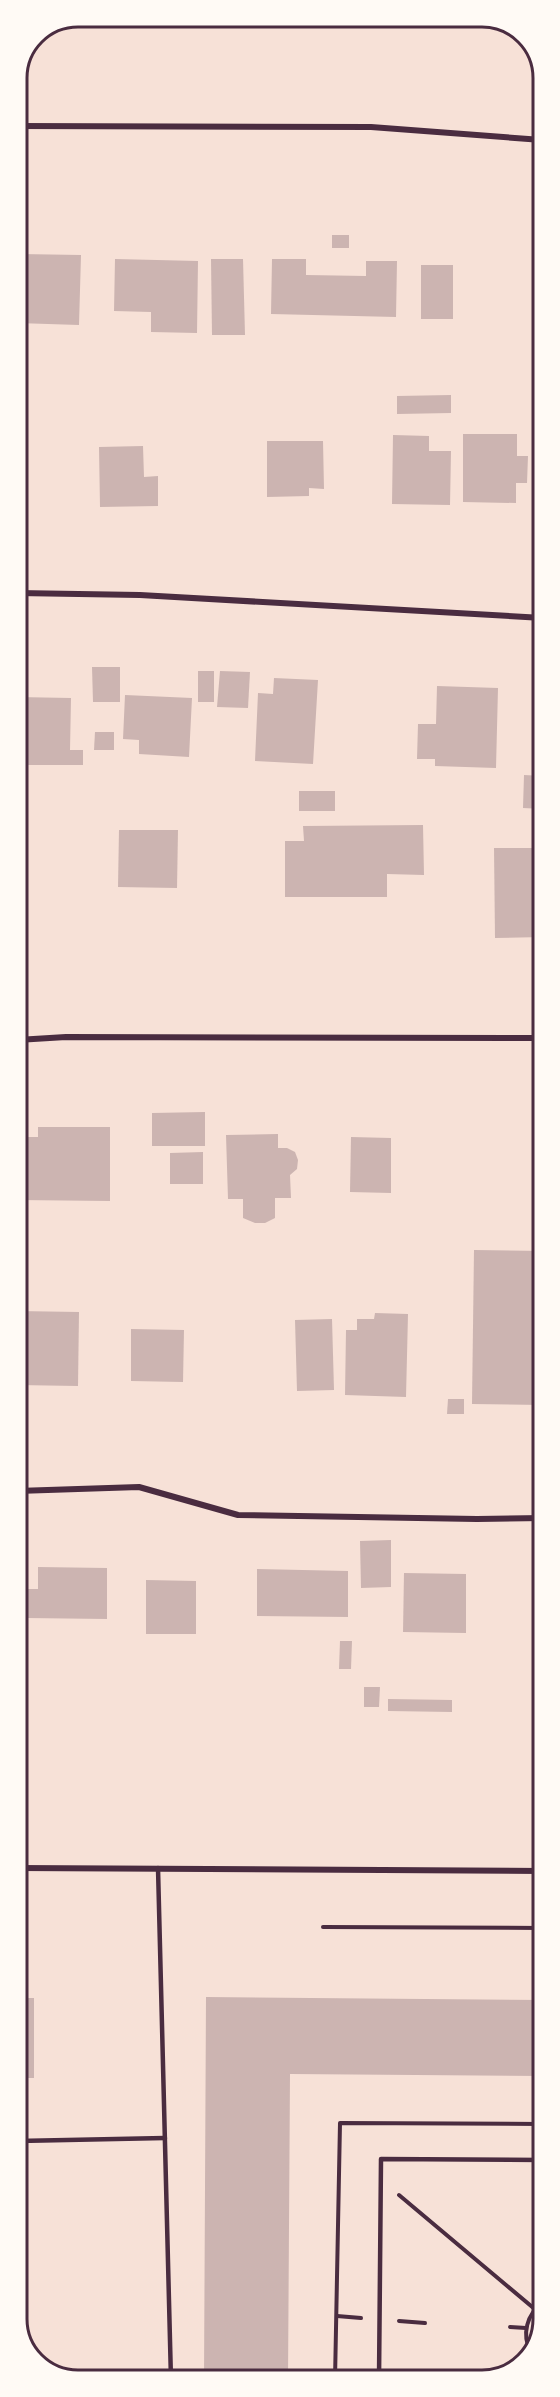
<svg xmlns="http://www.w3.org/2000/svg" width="560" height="2397" font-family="Mulish,sans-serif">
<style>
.building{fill:#ccb4b1}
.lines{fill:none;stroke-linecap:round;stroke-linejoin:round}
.path{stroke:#4a2c40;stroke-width:4}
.service{stroke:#4a2c40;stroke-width:4.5}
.minor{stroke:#4a2c40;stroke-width:6}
.rim{fill:none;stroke:#4a2c40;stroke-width:3}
</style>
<rect width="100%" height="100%" fill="#f7e1d7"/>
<g class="building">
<rect x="332" y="235" width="17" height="13"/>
<path d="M20,254L81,255L79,325L17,323V272H20Z"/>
<path d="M115,259L198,261L197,333L151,332V312L114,311Z"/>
<path d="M211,259H243L245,335H212Z"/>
<path d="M272,259H306V275L366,276V261H397L396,317L271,314Z"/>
<rect x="421" y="265" width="32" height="54"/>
<path d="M451,395V413L397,414V396Z"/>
<path d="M463,434H517V456H528L527,483H516V503L463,502Z"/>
<path d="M393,435L429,436V451H451L450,505L392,504Z"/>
<path d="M267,441H323L324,489L309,488V496L267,497Z"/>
<path d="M143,446L144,477L158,476V506L100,507L99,447Z"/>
<path d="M92,667H120V702H93Z"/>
<rect x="198" y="671" width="16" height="31"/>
<path d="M220,671L250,672L248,708L217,707Z"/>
<path d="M274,678L318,680L313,764L255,761L258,693L273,694Z"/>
<path d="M437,686L498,688L496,768L435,766V759H417L418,724H436Z"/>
<path d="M125,695L192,698L189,757L139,754V740L123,739Z"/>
<path d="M17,697L71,698L70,750H83V765H17Z"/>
<path d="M95,732H114V750H94Z"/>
<path d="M524,775L543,776V809L523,808Z"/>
<rect x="299" y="791" width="36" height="20"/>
<path d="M423,825L424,875L387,874V897H285V841H304L303,826Z"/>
<path d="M119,830H178L177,888L118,887Z"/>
<path d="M494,848H543V937L495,938Z"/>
<path d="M205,1112V1146H152V1113Z"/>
<path d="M38,1127H110V1201L17,1200V1137H38Z"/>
<path d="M278,1134V1148H287L295,1152L298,1160L297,1169L290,1175L291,1198H275V1218L265,1223H255L243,1218V1199H228L226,1135Z"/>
<path d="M351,1137L391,1138V1193L350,1192Z"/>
<path d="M203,1152V1184H170V1153Z"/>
<path d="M474,1250L543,1251V1405L472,1404Z"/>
<path d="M17,1311L79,1312L78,1386L17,1385Z"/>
<path d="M375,1313L408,1314L406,1397L345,1395L346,1330H357V1319H374Z"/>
<path d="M332,1319L334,1390L297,1391L295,1320Z"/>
<path d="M131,1329L184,1330L183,1382L131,1381Z"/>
<path d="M448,1399H464V1414H447Z"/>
<path d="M391,1540V1587L361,1588L360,1541Z"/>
<path d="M38,1567L107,1568V1619L26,1618L27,1589H38Z"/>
<path d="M257,1569L348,1571V1617L257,1616Z"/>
<path d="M404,1573L466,1574V1633L403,1632Z"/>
<path d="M146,1580L196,1581V1634H146Z"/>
<path d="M340,1641H352L351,1669H339Z"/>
<path d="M17,1685H28L27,1712L17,1711Z"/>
<path d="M364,1687H380L379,1707H364Z"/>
<path d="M388,1699L452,1700V1712L388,1711Z"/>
<path d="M206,1997L543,2000V2076L290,2074L288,2380H204Z"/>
<rect x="17" y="1998" width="17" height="80"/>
</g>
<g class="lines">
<g class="path">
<path d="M323,1927L543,1928"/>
<path d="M399,2195L543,2316"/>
<path d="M337,2316L361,2318"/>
<path d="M399,2321L425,2323"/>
<path d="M510,2327L526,2328"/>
<path d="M531,2353C521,2334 527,2314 543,2302"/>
<path d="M520,2364L529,2358"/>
<path d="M335,2380L340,2123L543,2124"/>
</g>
<g class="service">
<path d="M158,1868L171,2380"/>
<path d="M18,2141L165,2138"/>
<path d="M379,2380L381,2159L543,2160"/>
</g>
<g class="minor">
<path d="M17,126L371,127L542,140"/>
<path d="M17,593L140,595L543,618"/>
<path d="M17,1040L66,1037L543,1038"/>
<path d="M17,1491L139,1487L238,1515L477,1519L543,1518"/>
<path d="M17,1868L543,1871"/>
</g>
</g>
<path d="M0 0H560V2397H0ZM78 27H482A51 51 0 0 1 533 78V2319A51 51 0 0 1 482 2370H78A51 51 0 0 1 27 2319V78A51 51 0 0 1 78 27Z" fill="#fffaf5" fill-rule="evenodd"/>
<path class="rim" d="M78 27H482A51 51 0 0 1 533 78V2319A51 51 0 0 1 482 2370H78A51 51 0 0 1 27 2319V78A51 51 0 0 1 78 27Z"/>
</svg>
